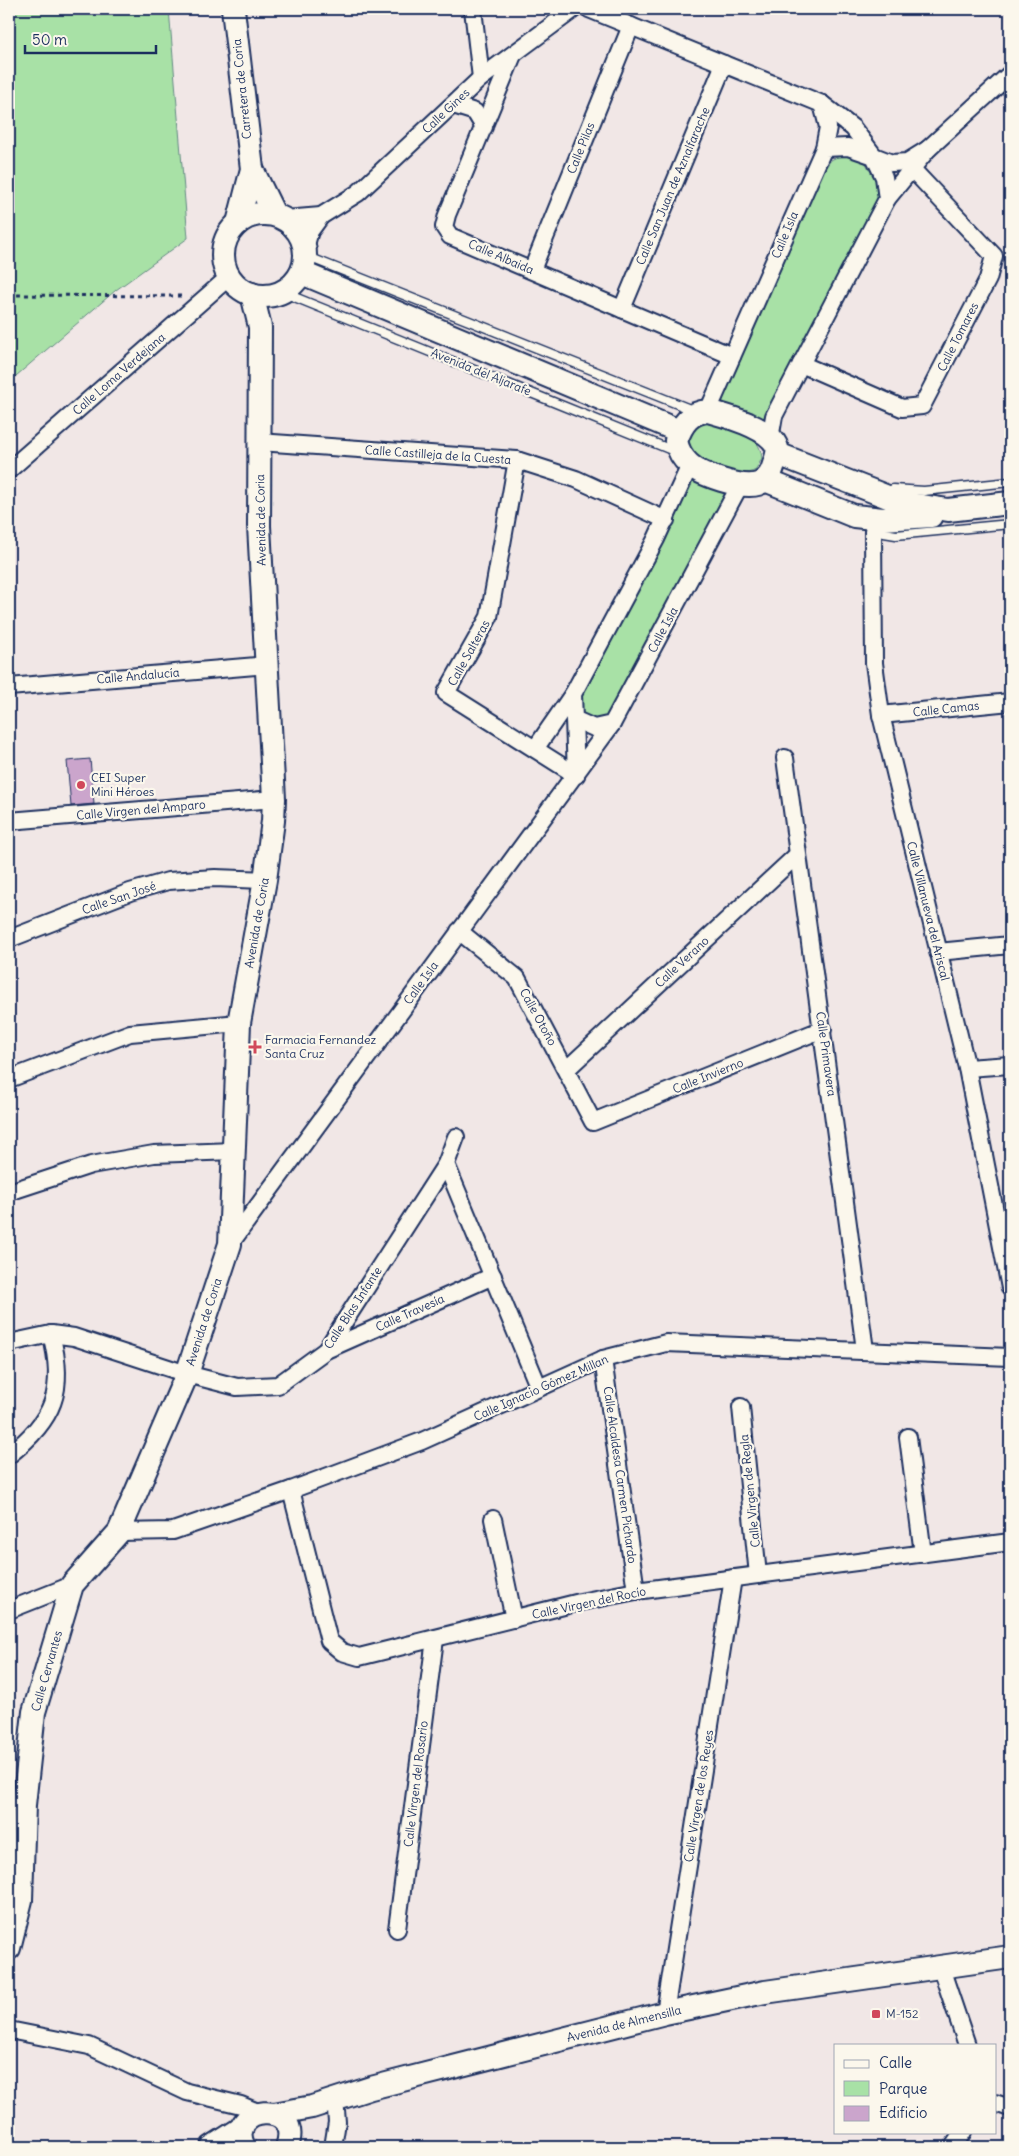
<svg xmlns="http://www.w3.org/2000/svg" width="1019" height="2156" font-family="Delius,sans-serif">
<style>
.green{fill:#a8e1a6;stroke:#628882}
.building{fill:#cba5cc;stroke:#1b2f5e}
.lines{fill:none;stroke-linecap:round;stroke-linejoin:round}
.lane-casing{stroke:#1b2f5e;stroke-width:11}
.street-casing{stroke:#1b2f5e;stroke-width:20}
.secondary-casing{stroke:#1b2f5e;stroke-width:26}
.path{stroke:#1b2f5e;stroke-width:3;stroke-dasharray:4 4;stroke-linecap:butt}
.lane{stroke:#fbf7ec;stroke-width:8}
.street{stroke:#fbf7ec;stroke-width:16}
.secondary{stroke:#fbf7ec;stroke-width:22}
.poi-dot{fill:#d1495b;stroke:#fbf7ec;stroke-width:2}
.labels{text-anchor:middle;stroke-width:4.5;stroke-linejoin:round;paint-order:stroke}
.street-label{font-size:12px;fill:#1b2f5e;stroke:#fbf7ec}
.poi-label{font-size:12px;fill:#1b2f5e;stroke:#fbf7ec;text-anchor:start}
</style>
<rect width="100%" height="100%" fill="#f1e7e6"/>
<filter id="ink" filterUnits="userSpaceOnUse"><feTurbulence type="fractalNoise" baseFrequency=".02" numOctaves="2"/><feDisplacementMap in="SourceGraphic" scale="10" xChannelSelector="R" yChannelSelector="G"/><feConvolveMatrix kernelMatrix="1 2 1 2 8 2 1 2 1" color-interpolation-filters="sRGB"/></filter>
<g filter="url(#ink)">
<g class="green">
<path d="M9,9H169L188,238L116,290L9,382Z"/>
<path d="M841,155H849L864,160L877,183L878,201L768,418L761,419L753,412L725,404L721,399L820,175L831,160Z"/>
<path d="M711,422C732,428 760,432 762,458L756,470C738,481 683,462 690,436C693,425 701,424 711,422Z"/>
<path d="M690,479L732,489L610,714L599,720H590L580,713L579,702L582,695L662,545Z"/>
</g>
<path class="building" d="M90,759L94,804L71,806L67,761Z"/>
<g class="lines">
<g class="lane-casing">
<g id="lane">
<path d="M306,256L695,411"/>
<path d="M282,292L674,451"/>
<path d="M893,489L924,491L1010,482"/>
<path d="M872,531L896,535L1010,524"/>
</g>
</g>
<g class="street-casing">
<g id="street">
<path d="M473,9L481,78"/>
<path d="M589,9L822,104L853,128L874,156L892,163L907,162L928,149"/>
<path d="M513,55L447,215L444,227L450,236L732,356"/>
<path d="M822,104L828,127L824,148"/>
<path d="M453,105L475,112L484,127"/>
<path d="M887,199L928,149L1010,74"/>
<path d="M285,219L321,216L358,193L481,78L574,9"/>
<path d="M305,248L310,231L321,216"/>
<path d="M532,270L631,26"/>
<path d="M622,309L724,64"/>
<path d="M801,364L902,408L922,406L988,279L994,256L912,169"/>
<path d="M708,411L824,148L848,147L874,156L884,177L887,199L774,416L770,439"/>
<path d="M259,442L517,460L576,479L666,520"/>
<path d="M517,460L489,617L446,693L576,775"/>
<path d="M690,465L656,539L573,694L574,719L594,728L612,724L741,483"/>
<path d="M9,470L229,277"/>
<path d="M873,531L874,663L881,715L967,1068L1010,1288"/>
<path d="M9,687L267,665"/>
<path d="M881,715L1010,702"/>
<path d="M574,719L576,775"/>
<path d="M535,749L573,694"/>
<path d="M785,758L865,1350"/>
<path d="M9,821L274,799"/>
<path d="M459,931L517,978L593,1122L823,1029"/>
<path d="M9,939L130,892L168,881L215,878L265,880"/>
<path d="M938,952L1010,945"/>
<path d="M967,1068L1010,1065"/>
<path d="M567,1069L797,855"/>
<path d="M9,1079L130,1033L239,1023"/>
<path d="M456,1137L446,1164L539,1388"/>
<path d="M9,1192L91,1165L154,1154L234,1151"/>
<path d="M230,1244L612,724"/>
<path d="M9,1343L51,1334L74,1337L187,1374L237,1387L278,1385L326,1350L446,1164"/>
<path d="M326,1350L493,1276"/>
<path d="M603,1359L636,1591"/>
<path d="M741,1407L758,1575"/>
<path d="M908,1437L923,1554"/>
<path d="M9,1455C54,1420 66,1390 51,1334"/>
<path d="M291,1490L329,1641L342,1652L359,1657L580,1602L636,1591L1010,1542"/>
<path d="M493,1519L514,1619"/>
<path d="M119,1532L173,1531L291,1490L422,1441L603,1359L666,1343L1010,1357"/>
<path d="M9,1610L72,1585"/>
<path d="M397,1929L435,1639"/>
<path d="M940,1965L967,2045"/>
<path d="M665,2013L733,1578"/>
<path d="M9,2030L89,2046L187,2092L241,2105L260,2113"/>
<path d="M995,2103L1010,2108"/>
<path d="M333,2147L337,2122L335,2099"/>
<path d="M953,2147L963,2132"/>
</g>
</g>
<g class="secondary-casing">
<g id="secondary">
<path d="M233,9L252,169L238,223"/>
<path d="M252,169L274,214"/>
<circle cx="264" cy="255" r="41"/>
<path d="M302,273L679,431"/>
<path d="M708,411C726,416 766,426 776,445C779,451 776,458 774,464C772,472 767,481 758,484C742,489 700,475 689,464C681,457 678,450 676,441C682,424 690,412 708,411Z"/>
<path d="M778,454L903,503L948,510L1010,503"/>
<path d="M765,480L854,516L883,519L931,516"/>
<path d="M9,1948L21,1900L24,1805L34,1712L72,1585L119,1532L187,1374L230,1244L239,1023L265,880L273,821L274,799L259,526L260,327L252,294"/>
<path d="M274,2114L312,2107L371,2088L665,2013L765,1992L1010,1957"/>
<path d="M212,2147L242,2128"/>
<path d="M244,2147C223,2106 304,2098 287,2147"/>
</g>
</g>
<path class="path" d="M9,295L181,296"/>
<use href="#lane" class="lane"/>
<use href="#street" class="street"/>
<use href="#secondary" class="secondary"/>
</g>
</g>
<g class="poi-dot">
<circle cx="81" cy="785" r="5"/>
<path d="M252.5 1039.5h5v5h5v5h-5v5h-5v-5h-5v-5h5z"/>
<rect x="871" y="2009" width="10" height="10" rx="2.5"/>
</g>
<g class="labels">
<g class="street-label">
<text transform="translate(242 89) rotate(-96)" y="4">Carretera de Coria</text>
<text transform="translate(446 111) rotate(-43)" y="4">Calle Gines</text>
<text transform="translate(581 148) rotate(-68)" y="4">Calle Pilas</text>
<text transform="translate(673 186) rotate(-67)" y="4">Calle San Juan de Aznalfarache</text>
<text transform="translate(785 235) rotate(-67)" y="4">Calle Isla</text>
<text transform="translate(501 257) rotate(23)" y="4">Calle Albaida</text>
<text transform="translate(958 337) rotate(-63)" y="4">Calle Tomares</text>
<text transform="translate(481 372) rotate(22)" y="4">Avenida del Aljarafe</text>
<text transform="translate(119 374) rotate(-41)" y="4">Calle Loma Verdejana</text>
<text transform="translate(438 455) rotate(4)" y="4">Calle Castilleja de la Cuesta</text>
<text transform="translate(261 520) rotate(-91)" y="4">Avenida de Coria</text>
<text transform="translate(663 630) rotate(-62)" y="4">Calle Isla</text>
<text transform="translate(469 653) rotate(-61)" y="4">Calle Salteras</text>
<text transform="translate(138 676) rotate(-5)" y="4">Calle Andalucía</text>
<text transform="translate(946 709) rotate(-6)" y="4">Calle Camas</text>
<text transform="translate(141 810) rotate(-5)" y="4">Calle Virgen del Amparo</text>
<text transform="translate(119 898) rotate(-19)" y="4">Calle San José</text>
<text transform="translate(928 911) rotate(76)" y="4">Calle Villanueva del Ariscal</text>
<text transform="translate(257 923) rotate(-80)" y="4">Avenida de Coria</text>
<text transform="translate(682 962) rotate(-43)" y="4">Calle Verano</text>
<text transform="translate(421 983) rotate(-54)" y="4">Calle Isla</text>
<text transform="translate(538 1017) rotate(61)" y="4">Calle Otoño</text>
<text transform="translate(826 1054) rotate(82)" y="4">Calle Primavera</text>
<text transform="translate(708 1076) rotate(-22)" y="4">Calle Invierno</text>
<text transform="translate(353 1308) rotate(-57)" y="4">Calle Blas Infante</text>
<text transform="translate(410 1313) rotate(-24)" y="4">Calle Travesía</text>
<text transform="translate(204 1322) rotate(-72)" y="4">Avenida de Coria</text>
<text transform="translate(541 1388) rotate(-24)" y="4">Calle Ignacio Gómez Millan</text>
<text transform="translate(620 1475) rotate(82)" y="4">Calle Alcaldesa Carmen Pichardo</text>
<text transform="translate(750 1491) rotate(-96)" y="4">Calle Virgen de Regla</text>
<text transform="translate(589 1603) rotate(-12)" y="4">Calle Virgen del Rocío</text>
<text transform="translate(47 1671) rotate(-74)" y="4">Calle Cervantes</text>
<text transform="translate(416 1784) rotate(-83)" y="4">Calle Virgen del Rosario</text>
<text transform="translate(699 1796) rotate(-81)" y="4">Calle Virgen de los Reyes</text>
<text transform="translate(624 2024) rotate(-14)" y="4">Avenida de Almensilla</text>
</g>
<g class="poi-label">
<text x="91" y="782">CEI Super<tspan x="91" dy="14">Mini Héroes</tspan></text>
<text x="265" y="1044">Farmacia Fernandez<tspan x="265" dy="14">Santa Cruz</tspan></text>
<text x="886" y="2018">M-152</text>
</g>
</g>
<rect width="1019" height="2156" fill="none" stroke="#fbf7ec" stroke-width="30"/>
<rect x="15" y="15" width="989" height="2126" fill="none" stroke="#1b2f5e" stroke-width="2" filter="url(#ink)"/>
<rect x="834" y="2044" width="162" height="90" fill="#fbf7ec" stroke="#a1a7b3"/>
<rect x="844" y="2060" width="25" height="8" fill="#fbf7ec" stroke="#a1a7b3"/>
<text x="879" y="2068" font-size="15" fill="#1b2f5e">Calle</text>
<rect x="844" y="2081" width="25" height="15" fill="#a8e1a6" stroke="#a1a7b3"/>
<text x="879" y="2094" font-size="15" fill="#1b2f5e">Parque</text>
<rect x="844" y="2106" width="25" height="15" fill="#cba5cc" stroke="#a1a7b3"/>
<text x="879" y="2118" font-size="15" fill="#1b2f5e">Edificio</text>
<path d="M25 45v8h131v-8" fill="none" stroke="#1b2f5e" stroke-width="2.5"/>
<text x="32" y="45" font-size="15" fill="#1b2f5e" stroke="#fbf7ec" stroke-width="4" paint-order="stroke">50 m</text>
</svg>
